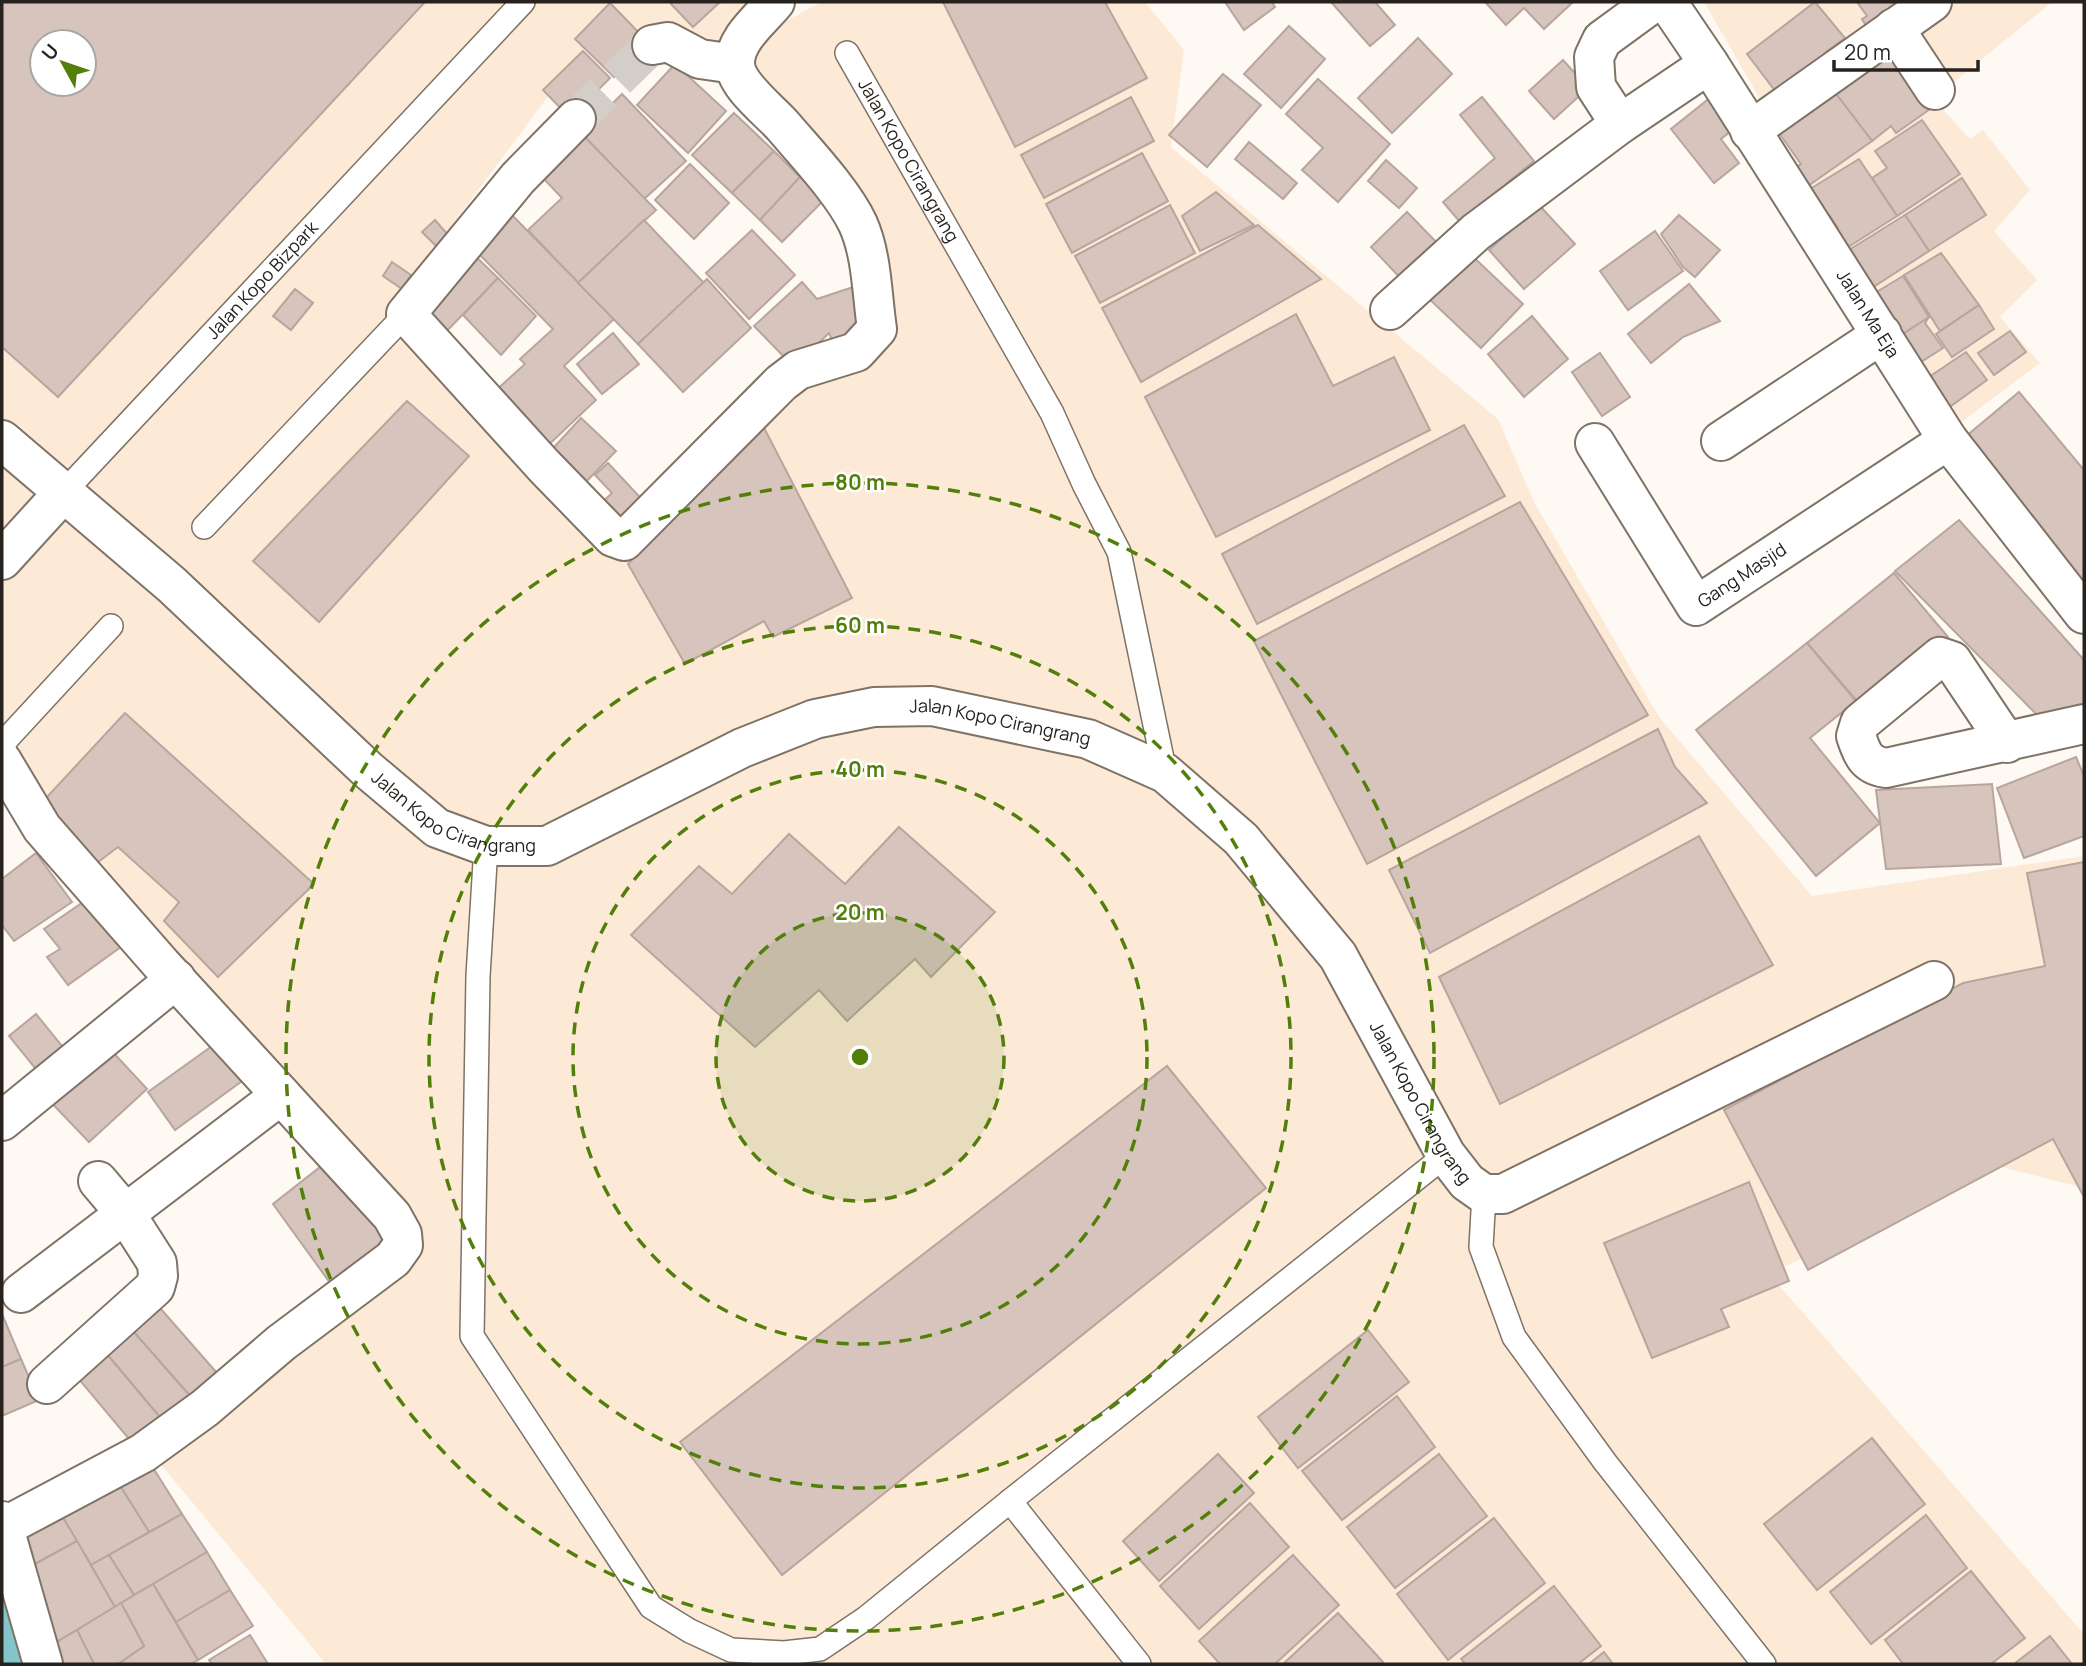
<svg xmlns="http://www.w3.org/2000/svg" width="2086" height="1666" font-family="Manrope,sans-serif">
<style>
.built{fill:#fcead6;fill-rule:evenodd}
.water{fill:#82c6cb}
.building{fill:#d7c4bc;stroke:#b8a59e;stroke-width:2;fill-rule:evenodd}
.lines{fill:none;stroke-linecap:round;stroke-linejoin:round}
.minor-tunnel{stroke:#d3cec8;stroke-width:38;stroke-dasharray:38 19;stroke-linecap:butt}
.service-casing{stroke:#7e7366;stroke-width:26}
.minor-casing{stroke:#7e7366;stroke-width:42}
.service{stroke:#fff;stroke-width:23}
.minor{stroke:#fff;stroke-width:38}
.ring{fill:none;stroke:#517f0a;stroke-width:3.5;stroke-dasharray:12 9}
.labels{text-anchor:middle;stroke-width:5;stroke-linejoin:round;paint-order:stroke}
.street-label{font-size:18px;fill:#27221d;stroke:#fff}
.centre{fill:#517f0a;stroke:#fff;stroke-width:3.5}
.ring-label{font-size:21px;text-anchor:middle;font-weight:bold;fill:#517f0a;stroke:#fff;stroke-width:5;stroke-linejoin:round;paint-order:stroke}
</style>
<rect width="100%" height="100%" fill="#fef9f3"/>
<g class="built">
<path d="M2,2H770L722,54L605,20L394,303L629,540L880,320L848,237L772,140L740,75L776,26L822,2H1145L1184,50L1171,147L1498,419L1534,502L1659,717L1812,896L2084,856V1188L1998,1166L1769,1274L2084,1634V1664H326L149,1450L404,1238L2,745ZM42,42H84V84H42Z"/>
<path d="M1704,2H2052L1933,99L1970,139L1983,130L2030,190L1994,231L2037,280L2000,317L2040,363L1951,430Z"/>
</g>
<path class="water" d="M2,1573L31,1664H2Z"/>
<g class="building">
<path d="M2,2H425L58,397L2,347ZM42,42H84V84H42Z"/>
<path d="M673,2H720L693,27L671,4Z"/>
<path d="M943,2H1105L1147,78L1015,147Z"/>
<path d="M1225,2H1272L1275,7L1244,30Z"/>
<path d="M1331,2H1375L1395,25L1370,46Z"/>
<path d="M1485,2H1573L1544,29L1524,8L1506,25Z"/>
<path d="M1815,2L1845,38L1826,52L1836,66L1776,92L1747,54Z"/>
<path d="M1857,2H1894L1905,18L1874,38L1862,19L1867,16Z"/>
<path d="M610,3L649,43L614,77L575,39Z"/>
<path d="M1289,26L1325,59L1281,108L1244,74Z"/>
<path d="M1418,38L1452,74L1392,133L1358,98Z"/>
<path d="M1898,39L1933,107L1896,133L1891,126L1872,141L1830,86Z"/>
<path d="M583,51L610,78L570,118L543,90Z"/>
<path d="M1563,60L1588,88L1554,119L1529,91Z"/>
<path d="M675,64L726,111L688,153L637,105Z"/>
<path d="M1223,74L1261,105L1207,167L1169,135Z"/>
<path d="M1318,79L1390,144L1338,202L1302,170L1323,148L1286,114Z"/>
<path d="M1830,86L1872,141L1805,188L1792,170L1801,164L1774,126Z"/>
<path d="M1716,93L1740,124L1721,139L1739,163L1714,183L1671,129Z"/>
<path d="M622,94L686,161L644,199L582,134Z"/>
<path d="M1131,97L1154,141L1044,198L1021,155Z"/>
<path d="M1482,97L1534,161L1460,222L1443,202L1495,158L1460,115Z"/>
<path d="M734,113L774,151L732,193L692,155Z"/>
<path d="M1922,120L1960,174L1897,216L1872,178L1887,168L1875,151Z"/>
<path d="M575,127L656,210L578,283L528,230L562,198L541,176Z"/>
<path d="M1249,142L1297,183L1283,199L1235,159Z"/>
<path d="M774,151L800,177L760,220L732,193Z"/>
<path d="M1142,153L1168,201L1072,253L1046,204Z"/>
<path d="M1859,159L1897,216L1842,251L1830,234L1838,228L1829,215L1822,220L1805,192Z"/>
<path d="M1386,160L1417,188L1399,208L1368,181Z"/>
<path d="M690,164L729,203L694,239L655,200Z"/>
<path d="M800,177L824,200L782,242L760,220Z"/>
<path d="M1962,178L1986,215L1929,251L1905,215Z"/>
<path d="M1216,192L1254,225L1200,251L1182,216Z"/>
<path d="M1170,205L1195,253L1100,303L1075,256Z"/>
<path d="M1539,205L1575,244L1524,289L1489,250Z"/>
<path d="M508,211L614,319L564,366L596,400L543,450L494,392L525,364L520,359L553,329L471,246Z"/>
<path d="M1407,212L1444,250L1407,285L1371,247Z"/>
<path d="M1679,215L1720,250L1695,277L1683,267L1661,234Z"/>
<path d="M1905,215L1929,251L1867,291L1844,253Z"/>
<path d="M435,220L449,236L437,247L422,232Z"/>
<path d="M644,220L704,283L638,344L578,283Z"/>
<path d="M1258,225L1321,279L1141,382L1102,308Z"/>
<path d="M752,230L795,275L749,319L706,273Z"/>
<path d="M1655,231L1683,271L1628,310L1600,271Z"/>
<path d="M469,250L498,278L439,339L411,313Z"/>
<path d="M1468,252L1523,304L1481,348L1426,296Z"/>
<path d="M1941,253L1979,305L1940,331L1904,275Z"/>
<path d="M392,262L411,275L402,289L383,276Z"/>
<path d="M1903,276L1929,317L1896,339L1870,296Z"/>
<path d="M498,278L536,316L501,355L463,315Z"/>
<path d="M707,279L751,328L683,392L638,344Z"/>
<path d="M802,282L817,299L856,286L872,331L833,343L829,333L794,367L754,326Z"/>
<path d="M1689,284L1720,321L1683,337L1651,363L1628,334Z"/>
<path d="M295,289L313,303L291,330L273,316Z"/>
<path d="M1979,305L1994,329L1952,357L1936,334Z"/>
<path d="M1296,314L1333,386L1394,357L1430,430L1216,537L1145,397Z"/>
<path d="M1532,316L1568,359L1524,397L1488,354Z"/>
<path d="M1929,317L1925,323L1943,348L1913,367L1895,339Z"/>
<path d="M2010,331L2026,352L1994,375L1978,353Z"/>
<path d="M613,333L639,364L602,394L577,364Z"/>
<path d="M1966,352L1987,380L1944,411L1923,381Z"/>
<path d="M1600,353L1630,397L1602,416L1572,372Z"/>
<path d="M2019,392L2084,470V582L1964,438Z"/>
<path d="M407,401L469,456L319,622L253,561Z"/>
<path d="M581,418L616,451L578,490L544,458Z"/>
<path d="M761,422L852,598L773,637L764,621L685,664L628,564Z"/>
<path d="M1464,425L1505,496L1257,624L1222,554Z"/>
<path d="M608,463L649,507L622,533L597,507L612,493L595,475Z"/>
<path d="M1520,502L1648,715L1367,864L1254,641Z"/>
<path d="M1959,520L2084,660V713L2045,723L1895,571Z"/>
<path d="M1894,573L1948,637L1863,708L1807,643Z"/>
<path d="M1807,643L1856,701L1810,738L1880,823L1816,876L1696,730Z"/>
<path d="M125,713L314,884L218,977L164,921L179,902L118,847L89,869L34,811Z"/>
<path d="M1658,729L1675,767L1707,803L1430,953L1389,870Z"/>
<path d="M2076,757L2084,776V836L2024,858L1997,788Z"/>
<path d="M1992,784L2001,864L1886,869L1876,790Z"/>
<path d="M899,827L995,912L931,977L915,959L847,1021L819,990L755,1047L631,935L699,866L732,894L789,834L845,884Z"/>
<path d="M1699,836L1773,965L1500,1104L1439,977Z"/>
<path d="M36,853L72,902L14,941L2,925V879Z"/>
<path d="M2084,862V1197L2053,1139L1808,1270L1724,1110L1963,983L2045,966L2027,873Z"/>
<path d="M86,900L125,944L68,985L47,957L60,949L44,929Z"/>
<path d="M36,1014L71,1057L44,1079L9,1036Z"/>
<path d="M212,1046L242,1081L175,1130L148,1092Z"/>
<path d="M109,1048L147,1089L89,1142L45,1096Z"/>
<path d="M1167,1066L1266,1188L782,1575L680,1442Z"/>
<path d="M329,1160L393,1245L333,1287L273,1204Z"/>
<path d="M1749,1182L1789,1281L1721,1309L1729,1327L1652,1358L1604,1243Z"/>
<path d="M160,1308L224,1381L197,1404L133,1331Z"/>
<path d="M2,1314L21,1359L2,1367Z"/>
<path d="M1368,1330L1409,1382L1298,1468L1258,1417Z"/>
<path d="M133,1331L197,1404L169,1428L106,1353Z"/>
<path d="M106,1353L169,1428L140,1452L77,1377Z"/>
<path d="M21,1359L39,1400L2,1416V1367Z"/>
<path d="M1397,1396L1435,1447L1342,1520L1302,1471Z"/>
<path d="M1872,1438L1925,1504L1817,1590L1764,1524Z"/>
<path d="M1218,1454L1254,1493L1159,1581L1123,1541Z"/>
<path d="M1439,1454L1487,1516L1395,1588L1347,1527Z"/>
<path d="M145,1455L182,1514L149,1532L112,1473Z"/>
<path d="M112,1473L149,1532L91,1565L56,1506Z"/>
<path d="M1250,1503L1289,1547L1199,1629L1160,1586Z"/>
<path d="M56,1506L77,1541L22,1571L9,1532Z"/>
<path d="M182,1514L207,1552L134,1595L109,1555Z"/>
<path d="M1926,1515L1967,1568L1871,1644L1830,1592Z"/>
<path d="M1494,1518L1545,1583L1448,1660L1397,1594Z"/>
<path d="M77,1541L115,1607L50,1646L22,1571Z"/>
<path d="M207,1552L230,1590L176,1622L153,1584Z"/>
<path d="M109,1555L134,1595L115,1607L91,1565Z"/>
<path d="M1293,1555L1339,1605L1275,1664H1220L1199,1641Z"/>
<path d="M1971,1571L2025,1638L1991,1664H1903L1885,1640Z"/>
<path d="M153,1584L198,1660L191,1664H118L144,1646L121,1603Z"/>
<path d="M1554,1586L1601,1646L1578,1664H1465L1461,1659Z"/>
<path d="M230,1590L253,1626L198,1660L176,1622Z"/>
<path d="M121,1603L144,1646L118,1664H94L77,1630Z"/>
<path d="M1338,1613L1383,1662L1381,1664H1283Z"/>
<path d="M77,1630L94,1664H57L50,1646Z"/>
<path d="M250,1635L268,1664H212L209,1660Z"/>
<path d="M2050,1636L2072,1664H2014Z"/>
<path d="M1604,1652L1613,1664H1589Z"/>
</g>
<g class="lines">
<path class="minor-tunnel" d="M576,119L652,45"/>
<g class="service-casing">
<g id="service">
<path id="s1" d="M847,53L1052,413L1084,484L1119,552L1165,773"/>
<path id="s2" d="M64,492L523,2"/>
<path d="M204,527L406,314"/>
<path d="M2,761L5,741L111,626"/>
<path d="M486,846L478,976L472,1336L651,1607L690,1631L731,1650L784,1653L820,1649L866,1618L1010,1501L1446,1155"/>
<path d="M1484,1194L1481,1247L1514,1337L1605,1462L1764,1664"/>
<path d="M1010,1501L1139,1664"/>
</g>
</g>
<g class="minor-casing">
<g id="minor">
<path id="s3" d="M1667,2L1709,64L1948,440L2084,614"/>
<path d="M1894,28L1935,90"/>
<path d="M652,45L668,42L700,59L735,64"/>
<path d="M576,119L518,178L406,314L544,466L613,537L624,541L781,383L798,370L856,352L877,329C872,295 872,255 858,224C843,192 806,153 783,126C769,110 735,85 735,63C735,39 761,19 775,2"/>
<path d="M1620,124L1596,87L1594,57L1602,40L1654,2"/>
<path d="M1750,131L1932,2"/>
<path d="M1390,310L1476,232L1620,124L1709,64"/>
<path id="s4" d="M2,440L172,585L368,770L437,828L486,846H547L742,748L815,719L874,707L932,706L1088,739L1165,773L1241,839L1338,956L1446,1155L1467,1182L1484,1194H1503L1934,981"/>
<path d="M1721,441L1882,334"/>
<path id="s5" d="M1595,443L1696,606L1948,440"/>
<path d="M2,560L64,492"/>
<path d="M2007,743L1952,661L1940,657L1860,723L1856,736C1862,754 1866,765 1886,768L2084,724"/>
<path d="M2,761L42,828L162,965L392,1216L402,1234L403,1245L393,1259L281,1343L205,1408L143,1453L4,1527"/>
<path d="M2,1121L176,979"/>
<path d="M21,1293L281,1095"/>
<path d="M47,1384L155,1287L158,1276L157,1263L125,1213L98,1181"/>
<path d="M2,1521L43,1664"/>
</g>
</g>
<use href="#service" class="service"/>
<use href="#minor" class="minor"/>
</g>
<circle cx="860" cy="1057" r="144" fill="#517f0a" fill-opacity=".12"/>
<g class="ring">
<circle cx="860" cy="1057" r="144"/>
<circle cx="860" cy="1057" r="287"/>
<circle cx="860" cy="1057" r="431"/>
<circle cx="860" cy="1057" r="574"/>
</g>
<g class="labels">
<g class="street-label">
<text dy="6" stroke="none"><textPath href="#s1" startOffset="124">Jalan Kopo Cirangrang</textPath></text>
<text dy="6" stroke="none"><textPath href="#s2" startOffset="290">Jalan Kopo Bizpark</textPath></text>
<text dy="6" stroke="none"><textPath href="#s3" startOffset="371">Jalan Ma Eja</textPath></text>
<text dy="6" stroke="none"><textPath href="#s5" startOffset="247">Gang Masjid</textPath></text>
<text dy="6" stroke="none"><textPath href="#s4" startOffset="1181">Jalan Kopo Cirangrang</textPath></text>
<text dy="6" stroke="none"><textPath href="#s4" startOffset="593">Jalan Kopo Cirangrang</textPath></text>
<text dy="6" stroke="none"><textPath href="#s4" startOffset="1776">Jalan Kopo Cirangrang</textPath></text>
</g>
</g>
<circle cx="860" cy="1057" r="10" class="centre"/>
<g class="ring-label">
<text x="860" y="490">80 m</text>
<text x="860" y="633">60 m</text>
<text x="860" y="777">40 m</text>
<text x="860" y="920">20 m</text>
</g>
<rect width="2086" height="1666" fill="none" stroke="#27221d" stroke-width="7"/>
<g transform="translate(63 63) rotate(310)"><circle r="33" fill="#ffffff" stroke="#a9a7a5" stroke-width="2"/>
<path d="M0-5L12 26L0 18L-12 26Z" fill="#517f0a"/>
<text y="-10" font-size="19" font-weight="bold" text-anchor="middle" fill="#27221d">U</text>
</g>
<path d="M1834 60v10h144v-10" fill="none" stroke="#27221d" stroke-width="3.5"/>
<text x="1844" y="60" font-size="21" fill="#27221d" stroke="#ffffff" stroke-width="5" paint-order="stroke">20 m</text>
</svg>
